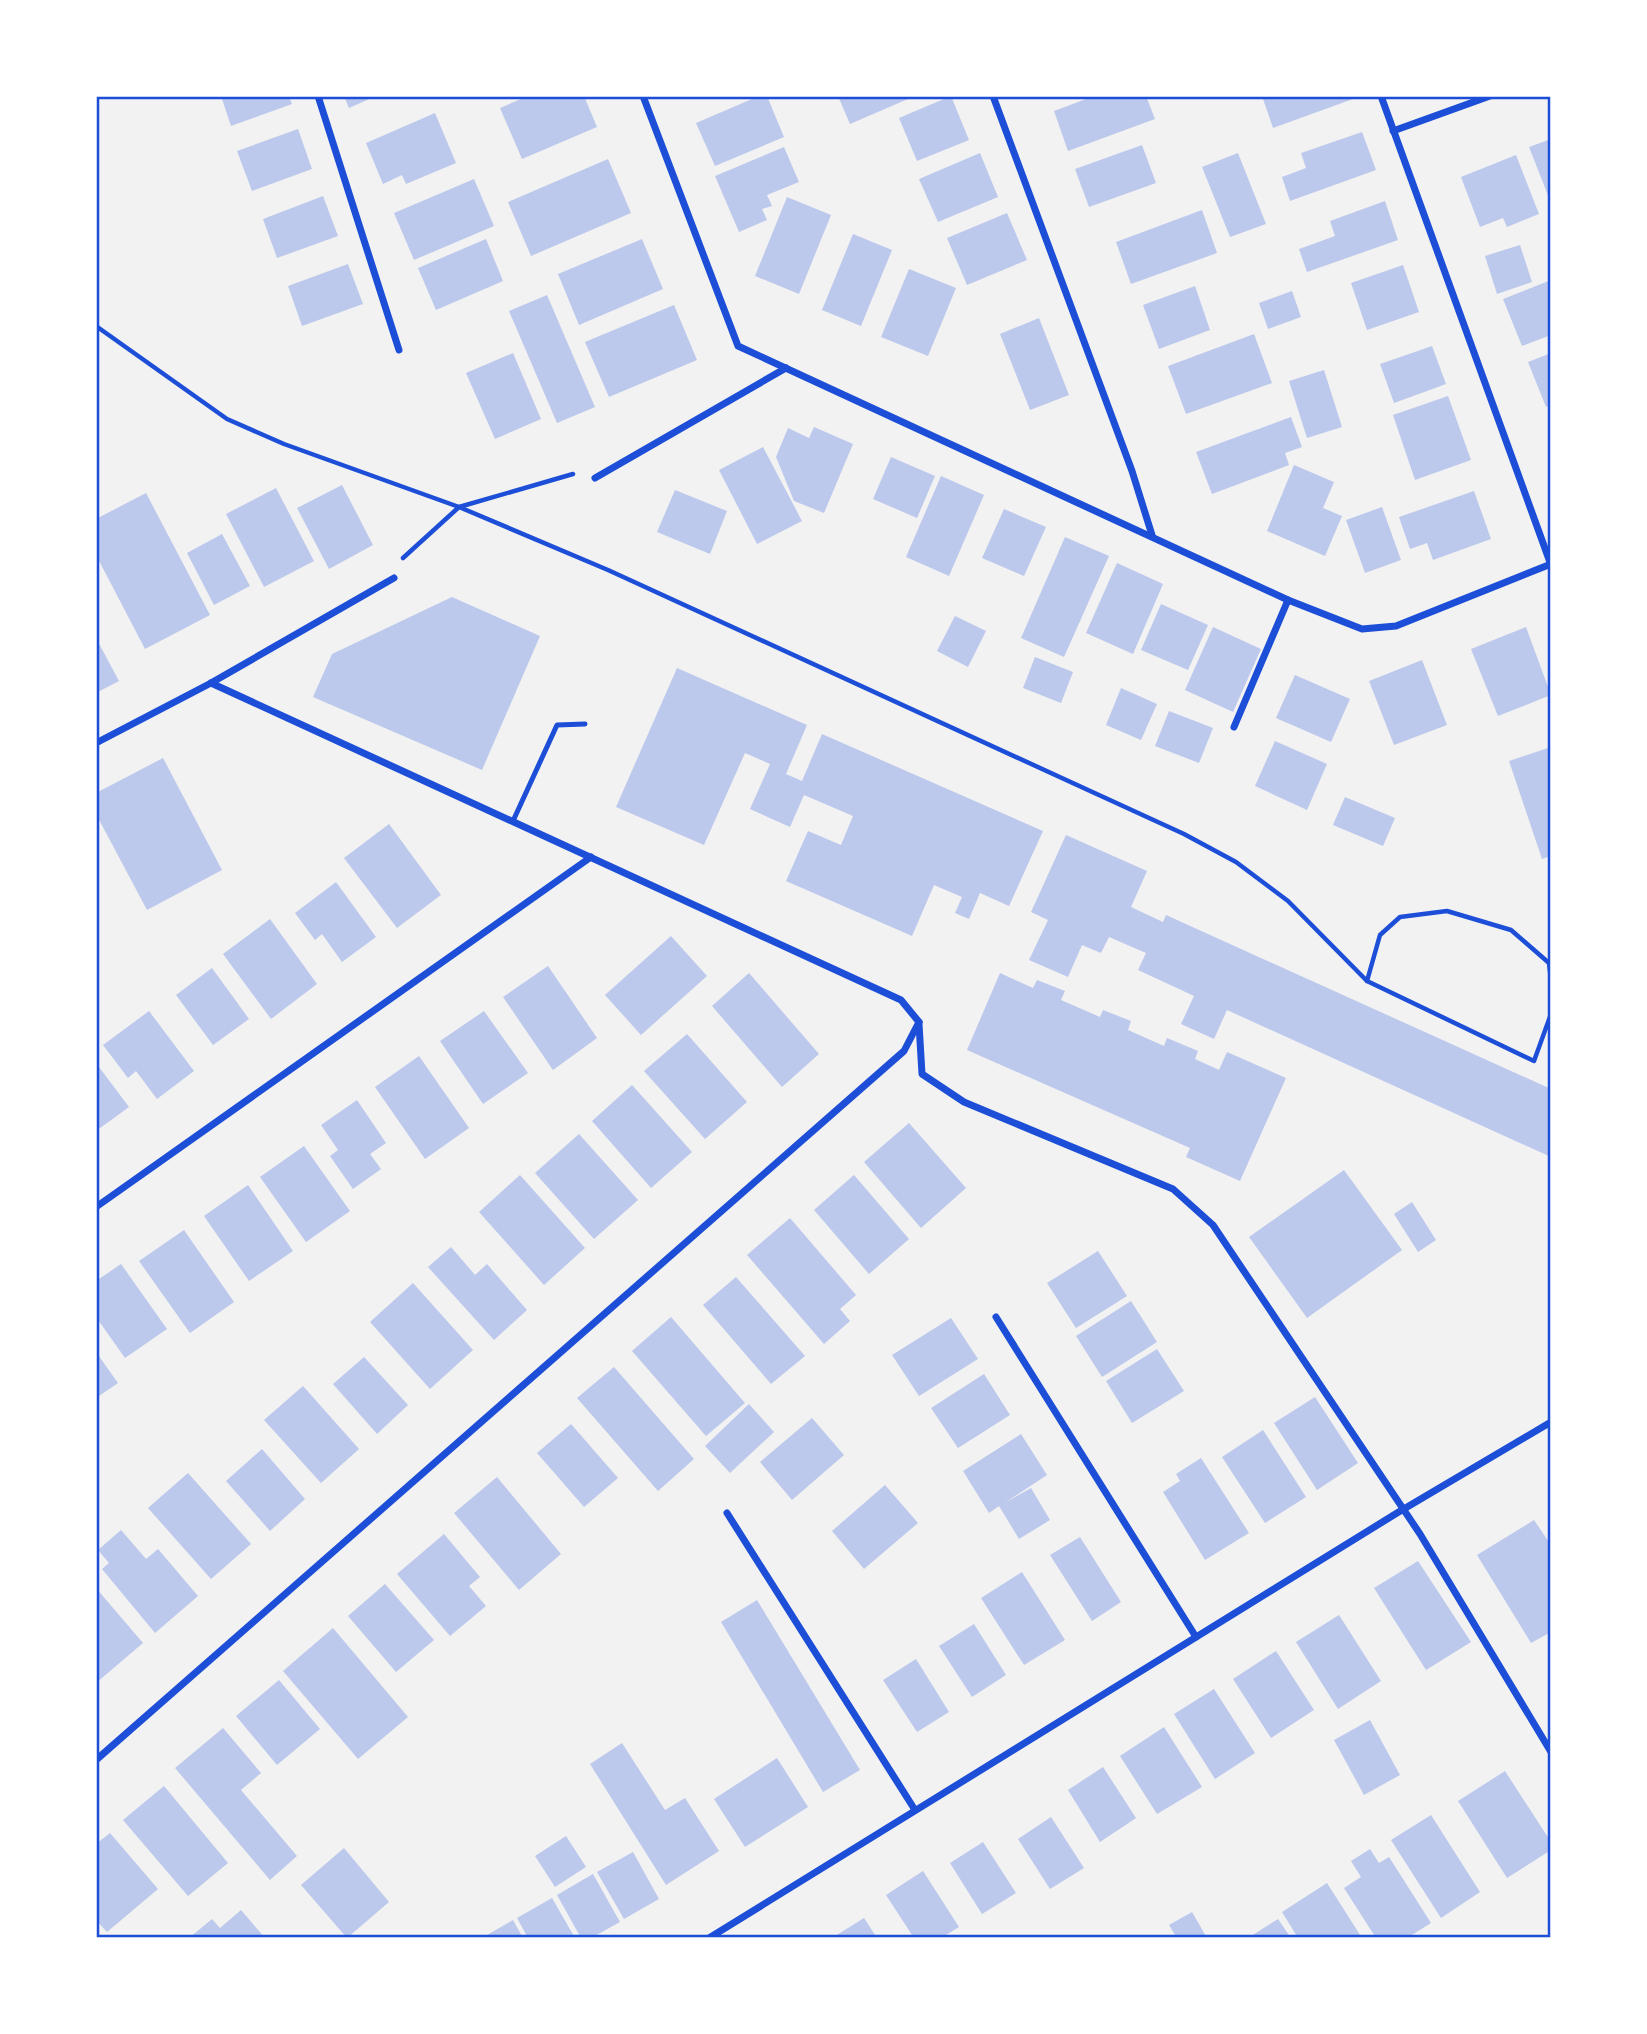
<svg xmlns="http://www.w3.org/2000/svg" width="1647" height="2034" font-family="Bitter,serif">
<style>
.building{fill:#bdc9ec}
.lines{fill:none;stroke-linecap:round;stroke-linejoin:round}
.path{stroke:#1d4ed8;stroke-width:4.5}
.service{stroke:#1d4ed8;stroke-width:5}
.minor{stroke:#1d4ed8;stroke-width:7}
.neatline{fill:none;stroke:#1d4ed8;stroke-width:2.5}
</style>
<rect width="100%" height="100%" fill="#f2f2f2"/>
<g class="building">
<path d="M221,96H289L292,104L231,126Z"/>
<path d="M344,96H376L349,108Z"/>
<path d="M528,96H584L597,127L522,159L500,108Z"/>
<path d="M759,96H767L784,137L715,166L696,123Z"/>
<path d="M838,96H915L850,124Z"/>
<path d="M951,96L969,140L917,161L899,118Z"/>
<path d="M1094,96H1146L1155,119L1068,151L1054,111Z"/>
<path d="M1262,96H1352L1353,99L1273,128Z"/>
<path d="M435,113L456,163L406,184L402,175L383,184L366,143Z"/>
<path d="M298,129L312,169L252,191L237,151Z"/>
<path d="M1362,132L1376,170L1290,201L1282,177L1306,168L1301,153Z"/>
<path d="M1551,139V203L1529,147Z"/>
<path d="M1142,145L1156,183L1089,207L1075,169Z"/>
<path d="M784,147L799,182L767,195L772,206L762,209L767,220L739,232L715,176Z"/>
<path d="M980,153L998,197L938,222L919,179Z"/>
<path d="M1238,153L1266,224L1230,237L1202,167Z"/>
<path d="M1516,155L1539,214L1507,227L1503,218L1480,227L1461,177Z"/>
<path d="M608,159L631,213L531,256L508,202Z"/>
<path d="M474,179L494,226L414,260L394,213Z"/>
<path d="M323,196L338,236L277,258L263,219Z"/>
<path d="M787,197L831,215L799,294L755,276Z"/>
<path d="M1385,201L1398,240L1307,272L1299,249L1335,236L1330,221Z"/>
<path d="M1202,210L1217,253L1131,284L1116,242Z"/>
<path d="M1007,213L1027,260L967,285L947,238Z"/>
<path d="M853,234L892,250L861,326L822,310Z"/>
<path d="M486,239L503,281L436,310L418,268Z"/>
<path d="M642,239L663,289L579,325L558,274Z"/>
<path d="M1520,245L1532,282L1497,294L1485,256Z"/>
<path d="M348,264L363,304L302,326L288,286Z"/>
<path d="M1403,265L1419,312L1367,330L1351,283Z"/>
<path d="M909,269L956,288L928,356L881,337Z"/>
<path d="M1551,280V335L1522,346L1503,299Z"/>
<path d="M1195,286L1210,330L1159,349L1143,305Z"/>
<path d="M1292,291L1301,317L1268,329L1259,303Z"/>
<path d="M547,295L595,407L557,423L509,311Z"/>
<path d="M674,305L697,360L609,397L585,342Z"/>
<path d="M1039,318L1069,395L1030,410L1000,334Z"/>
<path d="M1254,334L1272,383L1186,414L1168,366Z"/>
<path d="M1432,346L1446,384L1394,403L1380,364Z"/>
<path d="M513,353L541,419L495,439L466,373Z"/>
<path d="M1551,353V405L1546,407L1528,362Z"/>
<path d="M1324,370L1342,427L1307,438L1289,381Z"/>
<path d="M1448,396L1471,460L1415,480L1393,415Z"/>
<path d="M1291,417L1302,447L1285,453L1289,465L1212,494L1196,452Z"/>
<path d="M814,427L853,444L824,513L794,501L776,457L788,428L809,438Z"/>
<path d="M763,447L802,521L757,544L719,470Z"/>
<path d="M891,457L935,476L917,518L873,499Z"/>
<path d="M1294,465L1334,482L1323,508L1342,516L1325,556L1267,531Z"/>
<path d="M941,476L984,495L949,576L906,557Z"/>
<path d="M342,485L373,545L329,569L297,508Z"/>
<path d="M276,488L314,561L264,587L226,514Z"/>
<path d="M675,490L727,511L710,554L657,532Z"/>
<path d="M1474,491L1491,539L1433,560L1427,543L1410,549L1399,517Z"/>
<path d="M146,493L210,615L145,649L96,555V519Z"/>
<path d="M1382,507L1401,560L1365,573L1346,520Z"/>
<path d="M1004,509L1046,527L1024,576L982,558Z"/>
<path d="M222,534L250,586L214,605L187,553Z"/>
<path d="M1065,537L1109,556L1064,657L1021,638Z"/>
<path d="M1117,563L1163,584L1133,654L1086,633Z"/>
<path d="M452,597L540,636L482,770L313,697L332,654Z"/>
<path d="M1161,604L1208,625L1188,670L1141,650Z"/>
<path d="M955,616L986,631L968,667L937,651Z"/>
<path d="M1213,627L1261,649L1233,712L1185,690Z"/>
<path d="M1526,627L1551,695L1498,716L1471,649Z"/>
<path d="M96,638L119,681L96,693Z"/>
<path d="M1035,657L1073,672L1061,703L1023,688Z"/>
<path d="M1422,660L1447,725L1394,745L1369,681Z"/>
<path d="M677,668L807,725L786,774L802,781L822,734L1043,831L1009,906L980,893L969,919L955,913L962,897L934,885L912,936L786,881L808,831L841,845L853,816L804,795L790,827L750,809L770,764L745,753L704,845L616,807Z"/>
<path d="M1295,675L1350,699L1331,742L1276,718Z"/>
<path d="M1121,688L1157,704L1141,740L1106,725Z"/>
<path d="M1169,711L1213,728L1199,763L1155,746Z"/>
<path d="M1275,741L1327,764L1307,810L1255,786Z"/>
<path d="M1551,747V856L1542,859L1509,761Z"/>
<path d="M163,758L222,870L147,910L96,814V793Z"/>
<path d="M1345,797L1395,818L1383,846L1333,825Z"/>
<path d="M389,824L441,895L397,928L344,858Z"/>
<path d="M1066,835L1147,871L1131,907L1163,922L1166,915L1551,1089V1157L1227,1010L1214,1039L1181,1024L1194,996L1138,970L1146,953L1109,937L1101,953L1082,945L1068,977L1029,960L1048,920L1031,912Z"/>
<path d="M336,882L376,937L342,962L322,934L315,940L295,913Z"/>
<path d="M270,919L317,984L271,1019L223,954Z"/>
<path d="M671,936L707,976L641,1035L605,995Z"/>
<path d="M548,966L597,1038L553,1070L503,997Z"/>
<path d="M212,968L249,1019L213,1045L176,995Z"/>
<path d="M749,973L819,1054L782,1087L712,1006Z"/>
<path d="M1000,973L1033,988L1037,980L1065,991L1061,1000L1100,1017L1103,1010L1131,1021L1128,1030L1164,1046L1167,1038L1198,1051L1195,1059L1219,1070L1227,1052L1286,1078L1240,1181L1186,1157L1190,1148L967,1050Z"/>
<path d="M149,1011L194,1071L157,1099L136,1071L128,1078L103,1045Z"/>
<path d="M484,1011L528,1073L483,1104L440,1041Z"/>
<path d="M687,1034L747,1102L705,1139L644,1071Z"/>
<path d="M419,1056L469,1128L425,1159L375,1087Z"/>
<path d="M96,1063L129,1107L96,1131Z"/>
<path d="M632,1085L692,1152L651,1188L592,1121Z"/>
<path d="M357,1100L386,1143L370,1154L381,1169L353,1189L330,1156L338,1150L321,1125Z"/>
<path d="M909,1123L966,1188L921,1228L864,1162Z"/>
<path d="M579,1134L638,1200L594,1239L535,1173Z"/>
<path d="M304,1146L350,1211L306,1242L260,1177Z"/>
<path d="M1344,1170L1402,1250L1307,1318L1249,1237Z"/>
<path d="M520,1175L585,1248L544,1285L479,1212Z"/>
<path d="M854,1175L909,1239L869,1274L814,1210Z"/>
<path d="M248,1185L293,1251L249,1281L204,1216Z"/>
<path d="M1412,1202L1436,1240L1418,1252L1394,1214Z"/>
<path d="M790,1218L856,1295L840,1309L850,1321L824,1344L747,1255Z"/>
<path d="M184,1230L234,1302L190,1333L139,1261Z"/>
<path d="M451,1247L475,1275L487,1264L527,1310L494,1340L428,1267Z"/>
<path d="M1098,1251L1127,1296L1076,1328L1047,1283Z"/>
<path d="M121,1264L167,1329L125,1358L96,1317V1281Z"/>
<path d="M736,1277L805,1356L771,1384L703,1305Z"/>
<path d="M413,1283L473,1350L430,1389L370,1322Z"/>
<path d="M1131,1301L1157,1342L1102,1377L1076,1336Z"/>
<path d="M671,1317L745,1403L706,1436L632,1351Z"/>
<path d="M951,1318L978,1359L919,1396L892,1355Z"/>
<path d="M1157,1349L1184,1391L1132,1423L1106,1381Z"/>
<path d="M96,1352L118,1383L96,1398Z"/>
<path d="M364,1357L408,1405L377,1434L333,1384Z"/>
<path d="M614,1367L694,1459L658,1491L577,1398Z"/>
<path d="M984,1374L1010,1415L958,1448L931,1408Z"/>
<path d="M303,1386L359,1449L321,1483L264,1420Z"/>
<path d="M1315,1397L1358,1463L1317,1490L1274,1423Z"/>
<path d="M749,1404L774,1432L730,1473L705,1446Z"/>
<path d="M812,1418L844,1455L792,1500L760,1462Z"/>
<path d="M571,1424L618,1478L584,1507L537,1453Z"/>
<path d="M1263,1430L1306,1497L1265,1523L1222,1457Z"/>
<path d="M1021,1434L1047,1475L1006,1502L1031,1488L1050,1520L1019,1539L999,1506L989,1513L963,1471Z"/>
<path d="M262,1449L305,1499L270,1531L226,1481Z"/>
<path d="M1201,1458L1249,1533L1205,1560L1163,1492L1180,1481L1176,1474Z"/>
<path d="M188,1473L251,1544L211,1579L148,1508Z"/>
<path d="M497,1477L561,1554L519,1590L454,1513Z"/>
<path d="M885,1485L918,1523L864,1569L832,1531Z"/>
<path d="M1534,1520L1551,1545V1632L1531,1643L1477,1555Z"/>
<path d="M121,1530L146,1559L158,1549L198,1596L155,1633L102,1569L109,1563L98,1550Z"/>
<path d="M444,1534L480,1577L469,1586L486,1606L450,1636L397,1574Z"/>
<path d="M1080,1537L1121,1602L1092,1621L1050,1555Z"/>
<path d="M1418,1561L1471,1642L1426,1670L1374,1588Z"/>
<path d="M1022,1572L1065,1640L1024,1665L981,1598Z"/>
<path d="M385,1584L434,1640L396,1672L348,1616Z"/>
<path d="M96,1588L143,1643L96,1683Z"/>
<path d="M757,1600L860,1770L823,1792L721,1622Z"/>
<path d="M1339,1615L1381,1681L1338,1709L1296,1642Z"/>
<path d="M974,1624L1006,1675L972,1697L939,1646Z"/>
<path d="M333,1628L408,1717L358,1759L283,1671Z"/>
<path d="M1276,1651L1314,1710L1271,1738L1233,1679Z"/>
<path d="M916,1659L949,1712L917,1732L883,1680Z"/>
<path d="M279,1680L320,1729L277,1765L236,1716Z"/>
<path d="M1214,1689L1255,1753L1215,1779L1174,1714Z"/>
<path d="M1370,1720L1400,1775L1364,1795L1334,1740Z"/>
<path d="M1164,1727L1202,1787L1157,1814L1120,1756Z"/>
<path d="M223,1728L261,1773L241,1790L297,1856L270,1880L175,1768Z"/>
<path d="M622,1743L665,1810L685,1798L719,1851L666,1885L590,1764Z"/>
<path d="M777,1758L808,1807L745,1847L714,1799Z"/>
<path d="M1103,1767L1136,1818L1100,1842L1068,1790Z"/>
<path d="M1505,1771L1551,1842V1850L1507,1878L1458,1801Z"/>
<path d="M164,1786L228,1863L188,1896L123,1820Z"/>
<path d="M1431,1815L1480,1892L1441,1918L1391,1840Z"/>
<path d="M1051,1817L1084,1868L1050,1889L1018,1839Z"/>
<path d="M110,1833L158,1889L107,1932L96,1920V1844Z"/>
<path d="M566,1836L586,1867L555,1887L535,1856Z"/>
<path d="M983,1842L1016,1893L982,1914L950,1863Z"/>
<path d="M344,1848L389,1902L347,1938L301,1885Z"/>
<path d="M1370,1849L1379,1863L1389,1857L1431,1923L1407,1938H1376L1344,1888L1361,1877L1351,1861Z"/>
<path d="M633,1852L659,1899L624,1919L597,1872Z"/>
<path d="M923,1871L959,1927L941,1938H914L886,1895Z"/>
<path d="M593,1874L620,1922L591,1938H581L557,1895Z"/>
<path d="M1327,1883L1362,1938H1298L1282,1912Z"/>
<path d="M552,1898L575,1938H528L517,1918Z"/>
<path d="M241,1910L265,1938H189L212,1919L220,1928Z"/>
<path d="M1192,1912L1207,1938H1177L1169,1925Z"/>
<path d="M864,1918L877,1938H832Z"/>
<path d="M1278,1919L1291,1938H1248Z"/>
<path d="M513,1920L523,1938H482Z"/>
</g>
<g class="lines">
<g class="path">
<path d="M96,326L227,419L284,444L459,507L608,570L1184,834L1236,862L1288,901L1367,981L1534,1061L1551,1014"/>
<path d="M403,558L459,507L573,474"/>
<path d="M1367,981L1380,935L1400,917L1447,911L1511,930L1549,963L1551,980"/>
</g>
<path class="service" d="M513,821L557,725L585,724"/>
<g class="minor">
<path d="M318,96L399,350"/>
<path d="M643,96L738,346L1288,600L1362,629L1396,626L1551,564"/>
<path d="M993,96L1132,471L1152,535"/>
<path d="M1381,96L1551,565"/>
<path d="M1393,131L1490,96"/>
<path d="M595,478L786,368"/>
<path d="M211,683L901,1000L919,1022"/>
<path d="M1234,727L1288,600"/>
<path d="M96,743L211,683L394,578"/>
<path d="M919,1024L922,1074L964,1102L1173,1189L1213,1225L1420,1534L1551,1752"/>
<path d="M96,1207L591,857"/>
<path d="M996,1317L1196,1637"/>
<path d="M727,1513L915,1810"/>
<path d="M96,1760L904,1051L919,1022"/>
<path d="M709,1938L1397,1513L1551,1422"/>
</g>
</g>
<rect width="1647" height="2034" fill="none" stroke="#ffffff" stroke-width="196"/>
<rect x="98" y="98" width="1451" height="1838" class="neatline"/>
</svg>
